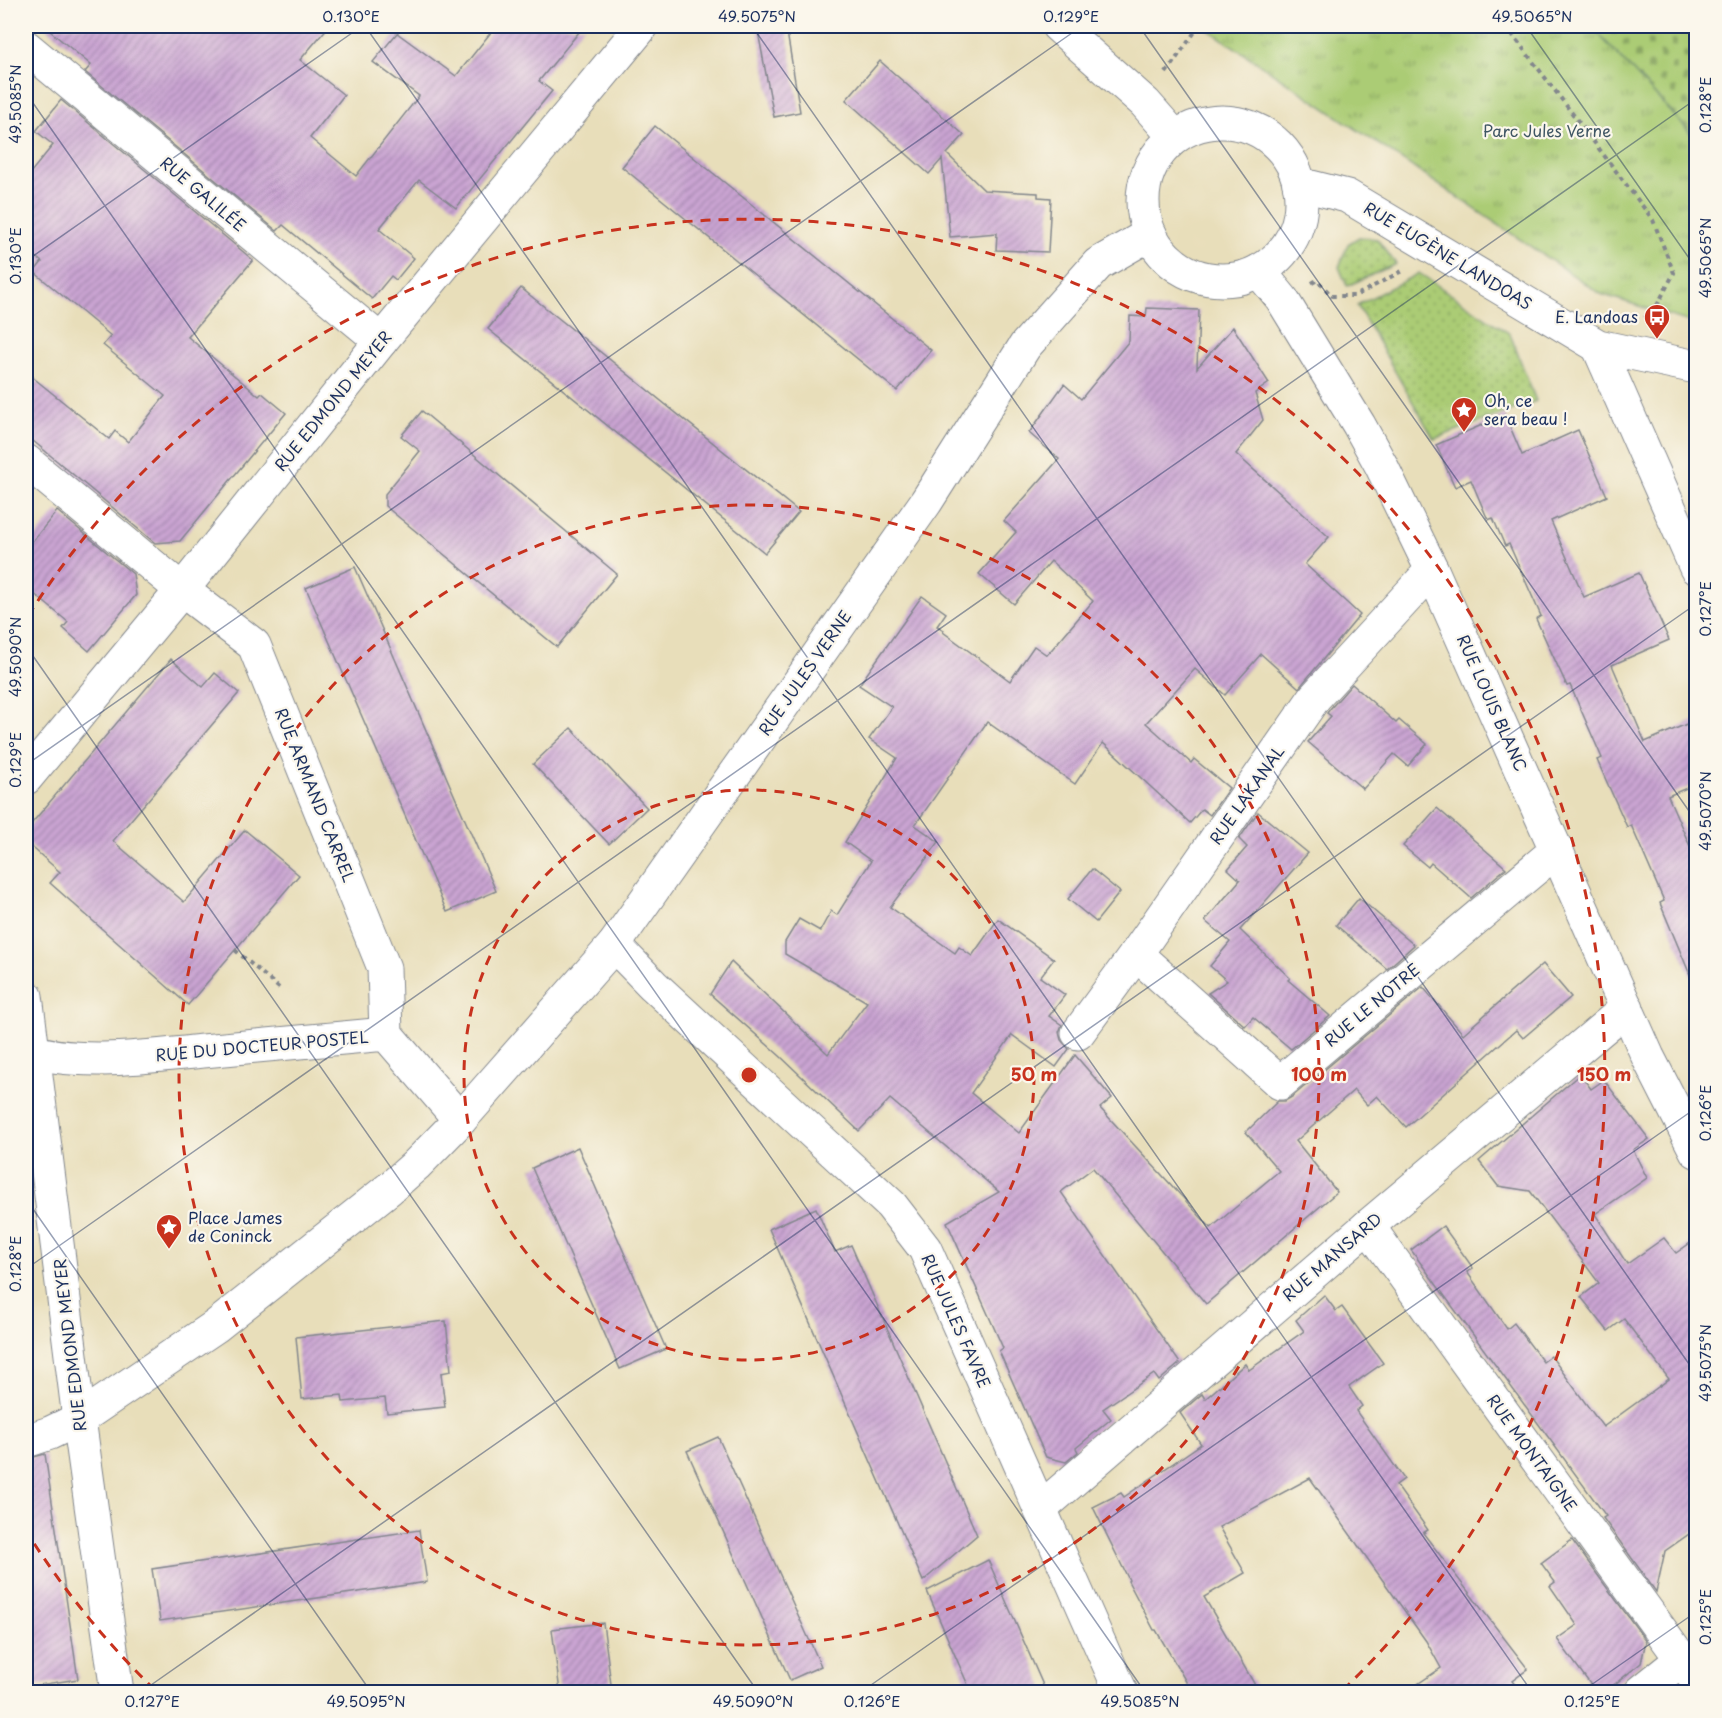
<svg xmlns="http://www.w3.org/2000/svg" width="1722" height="1718" font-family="'Playpen Sans',sans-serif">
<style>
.grass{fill:url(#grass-dots);stroke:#637e6a;stroke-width:1.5}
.cemetery{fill:url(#cemetery-stones);stroke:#637e6a;stroke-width:1.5}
.park{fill:url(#park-tufts);stroke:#637e6a;stroke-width:1.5}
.building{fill:url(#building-hatch)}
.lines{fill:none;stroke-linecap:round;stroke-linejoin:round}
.street-casing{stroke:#82868c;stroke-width:35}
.secondary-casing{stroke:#82868c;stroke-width:35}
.path{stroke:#82868c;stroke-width:4;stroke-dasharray:4.5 4.5;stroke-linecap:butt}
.street{stroke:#fff;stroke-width:33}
.secondary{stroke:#fff;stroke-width:33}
.ticks{fill:none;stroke:#1b2f5e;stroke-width:1.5;stroke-opacity:0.45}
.ring{fill:none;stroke:#c8321e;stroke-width:3;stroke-dasharray:10 8}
.labels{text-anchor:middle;stroke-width:4.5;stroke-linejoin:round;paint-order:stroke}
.park-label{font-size:16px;fill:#3f5664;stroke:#fbf7ec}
.street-label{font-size:16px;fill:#1b2f5e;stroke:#fbf7ec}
.poi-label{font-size:16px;fill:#1b2f5e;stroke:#fbf7ec;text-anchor:start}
.centre{fill:#c8321e;stroke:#fbf7ec;stroke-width:3}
.ring-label{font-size:18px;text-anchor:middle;font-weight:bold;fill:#c8321e;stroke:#fbf7ec;stroke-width:4.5;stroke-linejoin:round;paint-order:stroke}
.neatline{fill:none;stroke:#1b2f5e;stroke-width:2}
.ticks-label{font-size:15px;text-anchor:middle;fill:#1b2f5e}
</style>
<defs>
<pattern id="grass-dots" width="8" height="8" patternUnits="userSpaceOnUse" patternTransform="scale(1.5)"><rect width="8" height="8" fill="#abcc75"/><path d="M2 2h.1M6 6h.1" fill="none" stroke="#8aa663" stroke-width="1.8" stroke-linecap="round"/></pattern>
<pattern id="cemetery-stones" width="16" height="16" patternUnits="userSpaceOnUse" patternTransform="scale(1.5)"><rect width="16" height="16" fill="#abcc75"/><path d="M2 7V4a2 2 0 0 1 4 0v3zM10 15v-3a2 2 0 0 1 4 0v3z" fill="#8aa663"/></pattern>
<pattern id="park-tufts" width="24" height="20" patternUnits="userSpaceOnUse" patternTransform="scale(1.5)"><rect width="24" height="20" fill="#abcc75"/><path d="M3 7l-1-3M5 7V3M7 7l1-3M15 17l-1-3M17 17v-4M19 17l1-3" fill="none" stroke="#8aa663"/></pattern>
<pattern id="building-hatch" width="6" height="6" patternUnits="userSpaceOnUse" patternTransform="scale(1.5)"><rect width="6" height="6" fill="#caa4d2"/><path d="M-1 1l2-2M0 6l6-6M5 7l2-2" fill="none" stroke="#a386ae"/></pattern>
</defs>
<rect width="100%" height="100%" fill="#fbf7ec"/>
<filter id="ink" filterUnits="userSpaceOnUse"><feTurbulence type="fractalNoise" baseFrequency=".0167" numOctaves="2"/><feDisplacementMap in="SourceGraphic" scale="12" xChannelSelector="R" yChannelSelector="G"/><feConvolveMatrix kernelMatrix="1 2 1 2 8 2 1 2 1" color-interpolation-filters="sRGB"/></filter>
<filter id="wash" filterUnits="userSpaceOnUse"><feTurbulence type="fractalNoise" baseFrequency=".008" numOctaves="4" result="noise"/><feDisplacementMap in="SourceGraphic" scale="24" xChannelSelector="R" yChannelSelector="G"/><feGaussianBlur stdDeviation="1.35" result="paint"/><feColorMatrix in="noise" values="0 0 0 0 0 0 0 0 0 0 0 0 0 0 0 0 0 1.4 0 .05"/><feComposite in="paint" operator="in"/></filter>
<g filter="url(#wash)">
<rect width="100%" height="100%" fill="#e8deba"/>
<g class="grass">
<path d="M1359,237L1377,239L1396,264L1347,286L1339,267L1348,244Z"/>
<path d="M1419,273L1510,334L1536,401L1434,439L1357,305Z"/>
</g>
<path class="cemetery" d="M1591,26H1696V139Z"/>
<path class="park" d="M1203,26H1591L1696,139V324L1601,294Z"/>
<g id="blocks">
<g class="building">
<path d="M44,26H329L300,60L344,95L310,138L356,176L419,96L373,62L397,33L456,76L496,26H584L539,81L552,91L456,208L419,180L379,229L414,258L396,280L391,276L372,299L283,225L277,231L85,72L91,65Z"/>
<path d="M757,26H786L800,112L774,117Z"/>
<path d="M880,61L964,135L947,154L984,190L1038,193V197L1051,198L1048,252L996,250L997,233L950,237L942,159L929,174L846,100Z"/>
<path d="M61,100L253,260L188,337L259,396L262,393L286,413L180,541L155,543L26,435V372L109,439L115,431L128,442L165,396L103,345L111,336L34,272L42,262L26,249V178L53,145L36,131Z"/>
<path d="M655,126L931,350L897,391L622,167Z"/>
<path d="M521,288L799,512L765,553L488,329Z"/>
<path d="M1147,308L1199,310L1197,368L1233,327L1269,383L1255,393L1263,420L1236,454L1329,537L1305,564L1360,615L1299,688L1261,654L1225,695L1195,669L1146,723L1191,763L1194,759L1229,788L1210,815L1202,809L1190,823L1103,743L1075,784L987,722L915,825L939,842L890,907L955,953L959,947L972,956L998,919L1054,959L1040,977L1065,995L1049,1016L1062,1025L1059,1032L1061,1040L1069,1049L1056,1067L1012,1035L971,1093L1019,1133L1075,1055L1112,1098L1100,1108L1211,1228L1279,1171L1246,1132L1278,1101H1285L1292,1097L1423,987L1463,1034L1543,964L1571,997L1523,1038L1516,1030L1406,1127L1377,1096L1367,1105L1354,1090L1296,1141L1337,1192L1206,1304L1093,1168L1061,1192L1180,1363L1159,1381L1154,1374L1103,1409L1111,1419L1076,1448L1078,1452L1066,1462L1046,1457L999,1351L1003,1348L947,1222L999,1192L890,1099L859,1131L780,1056L710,994L731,962L828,1054L867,1002L785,954V942L799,919L820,931L831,911L837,915L871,861L845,842L897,758L869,739L892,707L859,685L922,596L946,613L937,626L944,630L943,632L1010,681L1034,646L1047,655L1093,601L1051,561L1014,604L979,574L1016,532L1004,521L1059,459L1029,433L1064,384L1081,399L1129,341L1130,316L1146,317Z"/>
<path d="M422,411L617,574L557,647L385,506V494L420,451L401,436Z"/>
<path d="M1505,415L1522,455L1578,430L1607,496L1551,521L1584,597L1639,573L1669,640L1612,665L1645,742L1696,720V784L1668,796L1696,860V989L1660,903L1664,901L1631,825L1627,827L1597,760L1602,758L1570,685L1567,686L1536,619L1541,616L1509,544L1505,546L1493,518L1488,520L1471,480L1455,487L1436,445Z"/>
<path d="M57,511L133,574L136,595L89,651L63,628L68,622L26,587V549Z"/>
<path d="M355,567L496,891L447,912L306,588Z"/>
<path d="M171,659L203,687L215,673L239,693L113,841L184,902L245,830L299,875L188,1005L50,883L60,872L26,842V830Z"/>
<path d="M1352,684L1396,723L1399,720L1427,744L1408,766L1394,754L1363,789L1308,742L1331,716L1327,713L1330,709Z"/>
<path d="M571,728L647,808L609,844L533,764Z"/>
<path d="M1437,808L1506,868L1471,898L1431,863L1428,867L1403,846Z"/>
<path d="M1258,812L1308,853L1240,930L1290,978L1288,980L1330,1016L1291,1049L1253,1017L1245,1026L1208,993L1227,981L1210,966L1230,942L1205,921L1240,880L1228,869L1247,847L1239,839Z"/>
<path d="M1092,869L1120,892L1096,922L1068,899Z"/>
<path d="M1359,898L1414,945L1387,969L1336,925Z"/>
<path d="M1580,1074L1591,1089L1604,1080L1649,1139L1633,1150L1647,1178L1595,1214L1627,1264L1664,1238L1676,1253L1696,1239V1529L1665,1551L1656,1592L1603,1518L1606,1516L1411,1250L1443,1226L1473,1268L1467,1272L1507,1329L1514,1323L1543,1362L1551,1356L1603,1427L1669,1379L1624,1319L1608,1331L1581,1297L1599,1283L1530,1191L1498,1186L1479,1161Z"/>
<path d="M578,1147L666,1349L620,1369L532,1168Z"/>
<path d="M816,1208L835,1252L851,1245L977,1535L923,1581L769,1229Z"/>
<path d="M1324,1295L1336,1311L1342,1307L1383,1363L1349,1387L1362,1406L1356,1411L1404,1479L1396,1485L1428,1530L1423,1533L1528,1669L1512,1681L1521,1692H1406L1441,1668L1426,1641L1310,1478L1219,1527L1245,1573L1204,1597L1259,1692H1192L1156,1630H1154L1128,1581L1129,1580L1093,1507L1121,1493L1124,1497L1201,1444L1180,1413L1202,1394L1205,1399L1245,1364L1249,1370L1304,1331L1296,1320Z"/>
<path d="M446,1321L451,1371L441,1373L445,1407L387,1413L385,1398L343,1402L342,1395L302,1399L296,1337Z"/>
<path d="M718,1437L821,1666L790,1680L687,1451Z"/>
<path d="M45,1454L78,1679L26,1687V1459Z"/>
<path d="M419,1530L427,1582L160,1621L152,1569Z"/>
<path d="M1572,1540L1646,1641L1641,1663L1605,1692H1596L1557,1639L1577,1625L1550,1586L1555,1582L1541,1563Z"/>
<path d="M988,1560L1046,1692H971L927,1591Z"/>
<path d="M603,1623L612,1692H560L552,1629Z"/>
</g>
</g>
</g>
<g filter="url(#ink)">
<use href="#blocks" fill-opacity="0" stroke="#82868c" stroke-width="1.5"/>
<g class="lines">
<g class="street-casing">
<g id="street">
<path d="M26,47L381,341"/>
<path d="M1299,184L1347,196L1598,346L1696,367"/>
<path d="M1598,346L1696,568"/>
<path d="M26,461L182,590L254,645L384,968L386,1034"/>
<path d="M26,778L182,590L381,341L642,26"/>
<path d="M614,945L653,985L891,1205L925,1249L1121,1692"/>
<path d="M1136,954L1280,1083L1557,850"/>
<path d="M26,996L79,1419L117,1692"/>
<path d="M1078,1033L1136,954L1315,697L1432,570"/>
<path d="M26,1049C74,1067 152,1056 203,1051C264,1045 325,1040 386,1034L460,1120"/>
<path d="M1368,1226L1696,1679"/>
<path d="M26,1441L50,1433L79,1419L216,1326L390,1188L416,1165L460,1120L614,945L926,502L1025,346L1098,264L1150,234"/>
<path d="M1040,1509L1368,1226L1627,1008"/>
<path d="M1641,1692L1682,1659"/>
</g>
</g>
<g class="secondary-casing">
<g id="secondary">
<path d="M1058,26L1145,103L1174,136"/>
<circle cx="1222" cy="201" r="79"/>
<path d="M1259,271L1282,299L1359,425L1381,465L1432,570L1648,1057L1696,1151"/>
</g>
</g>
<g class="path">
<path d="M1506,26L1653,220L1674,273L1653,313L1644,318"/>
<path d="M1166,73L1199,26"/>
<path d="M1312,283L1317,280L1332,296H1355L1402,271"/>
<path d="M235,950L279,988"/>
</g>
<use href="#street" class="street"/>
<use href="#secondary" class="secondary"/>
</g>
</g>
<path class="ticks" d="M365,26L1532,1692M752,26L1696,1374M1139,26L1696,821M1526,26L1696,268M26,93L1145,1692M26,261L362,26M26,646L758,1692M26,765L1082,26M26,1199L371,1692M26,1269L1696,99M141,1692L1696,604M861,1692L1696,1108M1581,1692L1696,1612"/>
<g class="ring">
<circle cx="749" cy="1075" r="285"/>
<circle cx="749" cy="1075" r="570"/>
<path d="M155 1690A855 855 0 0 1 28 1534M28 616A855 855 0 1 1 1343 1690"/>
</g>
<defs>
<g id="bus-pin" transform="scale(1.35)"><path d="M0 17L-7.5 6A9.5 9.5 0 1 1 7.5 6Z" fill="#c8321e" stroke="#fbf7ec"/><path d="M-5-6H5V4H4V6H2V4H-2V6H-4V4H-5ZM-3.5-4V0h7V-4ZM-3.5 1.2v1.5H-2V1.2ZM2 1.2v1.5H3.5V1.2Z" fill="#fff"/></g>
<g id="sight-pin" transform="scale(1.35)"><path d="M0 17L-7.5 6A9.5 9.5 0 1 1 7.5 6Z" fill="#c8321e" stroke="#fbf7ec"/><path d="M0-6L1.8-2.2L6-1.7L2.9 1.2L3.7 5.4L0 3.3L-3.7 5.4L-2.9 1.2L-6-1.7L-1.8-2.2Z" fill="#fff"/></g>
</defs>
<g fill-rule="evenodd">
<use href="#bus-pin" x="1657" y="317"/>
<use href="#sight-pin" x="1464" y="410"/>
<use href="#sight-pin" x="169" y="1227"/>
</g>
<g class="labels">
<g class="park-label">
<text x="1547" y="137">Parc Jules Verne</text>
</g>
<g class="street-label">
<text transform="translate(203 194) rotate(40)" y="6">RUE GALILÉE</text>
<text transform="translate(1448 256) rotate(31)" y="6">RUE EUGÈNE LANDOAS</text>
<text transform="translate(333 401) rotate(-51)" y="6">RUE EDMOND MEYER</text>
<text transform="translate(805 673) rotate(-55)" y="6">RUE JULES VERNE</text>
<text transform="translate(1492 703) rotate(66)" y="6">RUE LOUIS BLANC</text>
<text transform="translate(315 795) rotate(68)" y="6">RUE ARMAND CARREL</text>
<text transform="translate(1247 795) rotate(-55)" y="6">RUE LAKANAL</text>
<text transform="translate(1372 1005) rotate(-40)" y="6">RUE LE NOTRE</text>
<text transform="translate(262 1046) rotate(-5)" y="6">RUE DU DOCTEUR POSTEL</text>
<text transform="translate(1332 1257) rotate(-41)" y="6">RUE MANSARD</text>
<text transform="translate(956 1321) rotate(66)" y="6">RUE JULES FAVRE</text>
<text transform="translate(70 1345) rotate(-97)" y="6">RUE EDMOND MEYER</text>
<text transform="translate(1532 1453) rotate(54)" y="6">RUE MONTAIGNE</text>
</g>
<g class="poi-label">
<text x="1638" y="323" text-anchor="end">E. Landoas</text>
<text x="1484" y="407">Oh, ce<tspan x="1484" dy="18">sera beau !</tspan></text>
<text x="188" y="1224">Place James<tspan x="188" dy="18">de Coninck</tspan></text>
</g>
</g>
<circle cx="749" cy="1075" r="9" class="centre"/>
<g class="ring-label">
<text x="1034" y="1081">50 m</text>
<text x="1319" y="1081">100 m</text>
<text x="1604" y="1081">150 m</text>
</g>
<rect width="1722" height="1718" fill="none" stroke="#fbf7ec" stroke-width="66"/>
<rect x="33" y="33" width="1656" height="1652" class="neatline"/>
<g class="ticks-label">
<text x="351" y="22">0.130°E</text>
<text x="757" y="22">49.5075°N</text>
<text x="1071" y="22">0.129°E</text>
<text x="1532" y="22">49.5065°N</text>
<text transform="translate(16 104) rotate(-90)" y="5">49.5085°N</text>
<text transform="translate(1706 105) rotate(-90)" y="5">0.128°E</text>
<text transform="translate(16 256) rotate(-90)" y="5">0.130°E</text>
<text transform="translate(1706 258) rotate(-90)" y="5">49.5065°N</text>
<text transform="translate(1706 609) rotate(-90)" y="5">0.127°E</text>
<text transform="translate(16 657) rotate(-90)" y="5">49.5090°N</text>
<text transform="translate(16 760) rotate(-90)" y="5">0.129°E</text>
<text transform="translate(1706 811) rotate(-90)" y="5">49.5070°N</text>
<text transform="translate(1706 1113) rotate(-90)" y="5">0.126°E</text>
<text transform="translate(16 1264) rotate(-90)" y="5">0.128°E</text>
<text transform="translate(1706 1363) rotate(-90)" y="5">49.5075°N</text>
<text transform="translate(1706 1617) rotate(-90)" y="5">0.125°E</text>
<text x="152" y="1707">0.127°E</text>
<text x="366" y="1707">49.5095°N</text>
<text x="753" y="1707">49.5090°N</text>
<text x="872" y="1707">0.126°E</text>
<text x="1140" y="1707">49.5085°N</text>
<text x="1592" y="1707">0.125°E</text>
</g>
</svg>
